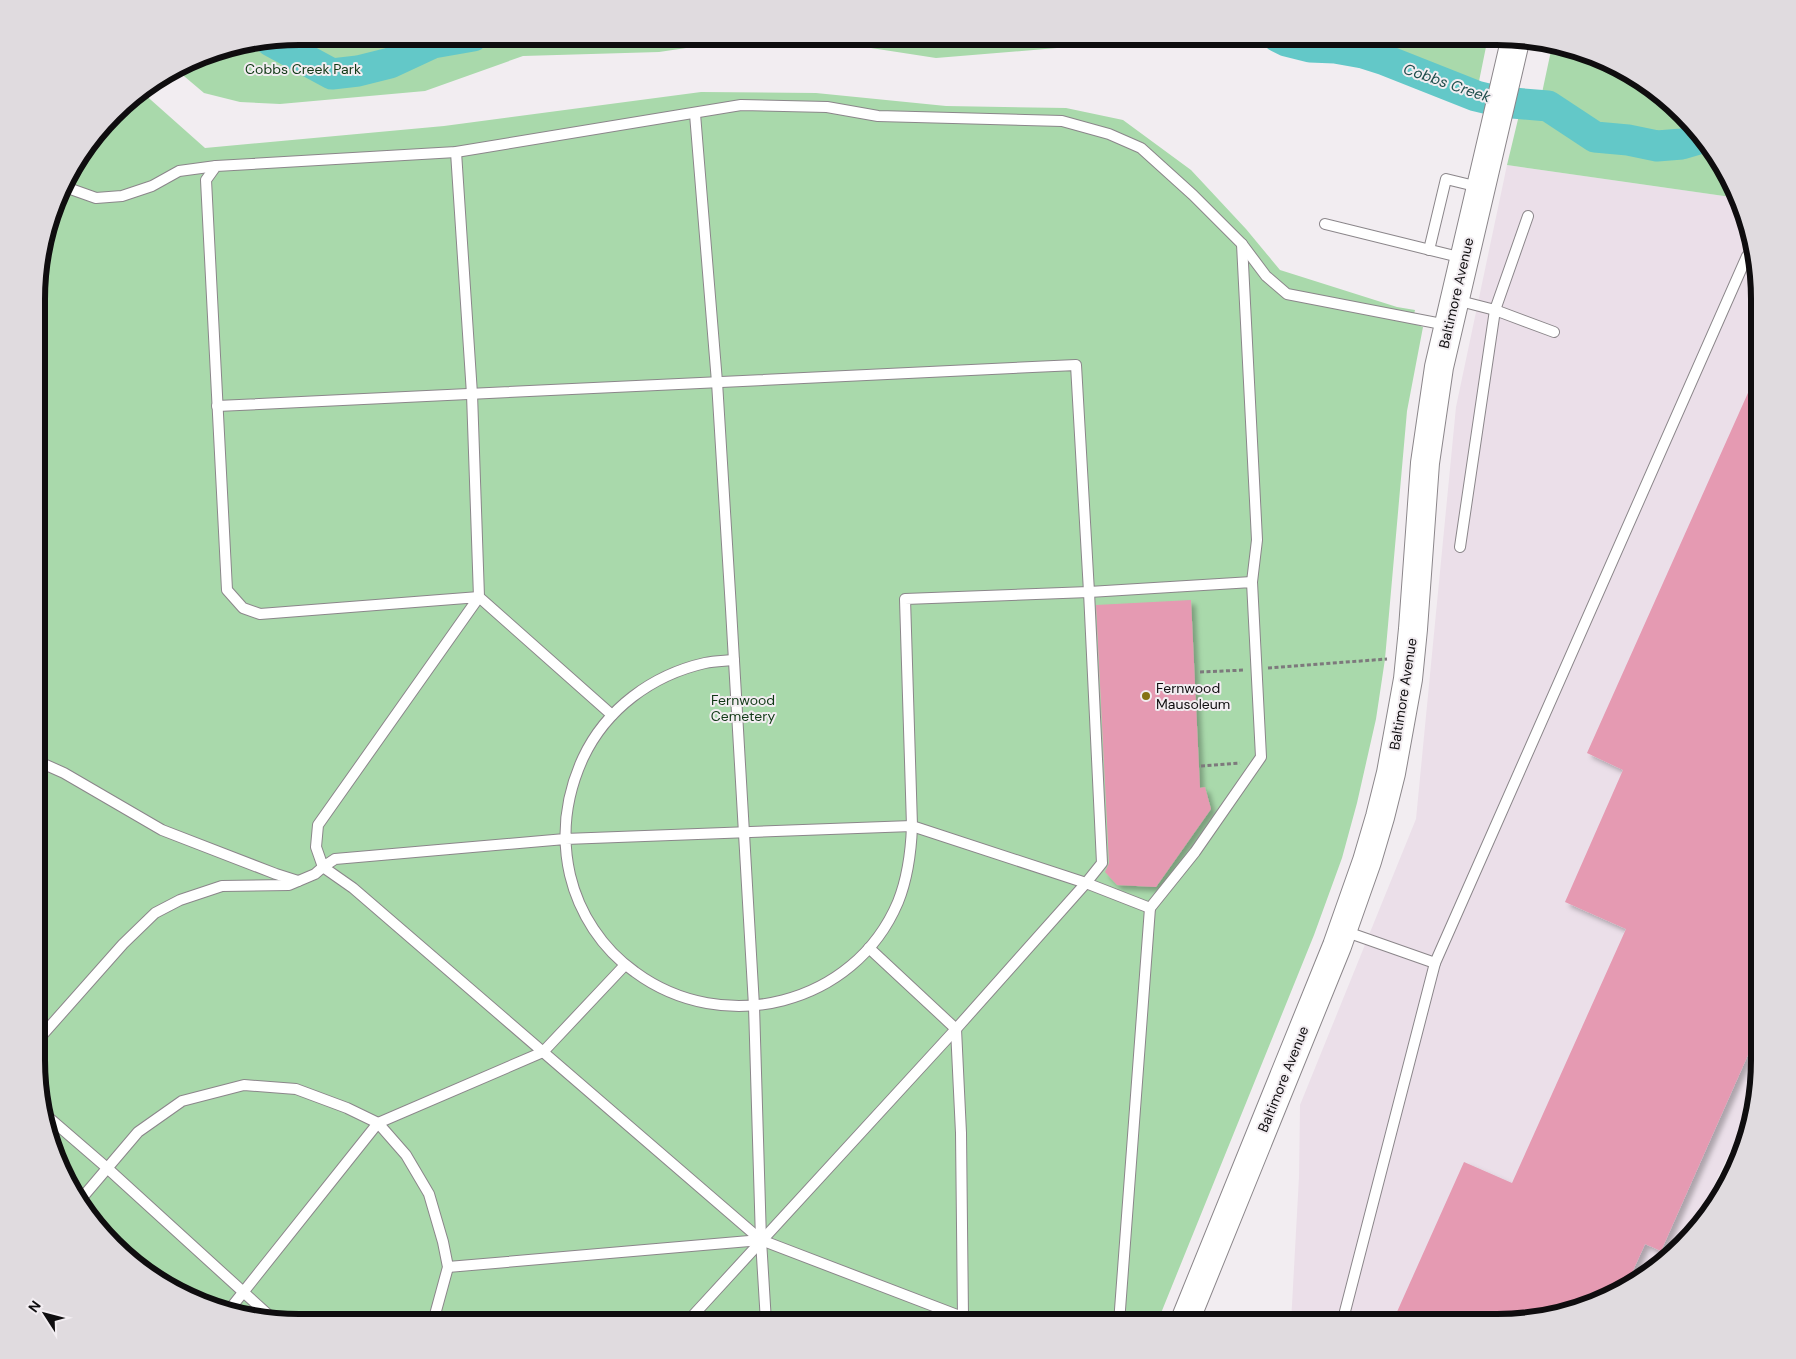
<svg xmlns="http://www.w3.org/2000/svg" width="1796" height="1359" font-family="'DM Sans',sans-serif">
<style>
.built{fill:#ebdfe9}
.green{fill:#a9d9ab}
.lines{fill:none;stroke-linecap:round;stroke-linejoin:round}
.river{stroke:#63c8c8;stroke-width:31}
.building{fill:#e59ab2;filter:url(#shadow)}
.lane-casing{stroke:#8b868a;stroke-width:12}
.primary-casing{stroke:#8b868a;stroke-width:30}
.path{stroke:#7d797c;stroke-width:3;stroke-dasharray:4 2.5;stroke-linecap:butt}
.lane{stroke:#fff;stroke-width:10}
.primary{stroke:#fff;stroke-width:28}
.poi-dot{fill:#857213;stroke:#f2edf1;stroke-width:2}
.labels{text-anchor:middle;stroke-width:4;stroke-linejoin:round;paint-order:stroke}
.park-label{font-size:14px;fill:#103815;stroke:#f2edf1}
.street-label{font-size:14px;fill:#0f0d0f;stroke:#f2edf1}
.poi-label{font-size:14px;fill:#0f0d0f;stroke:#f2edf1;text-anchor:start}
.water-label{font-size:15px;font-style:italic;fill:#214f4e;stroke:#f2edf1}
.rim{fill:none;stroke:#0f0d0f;stroke-width:6}
</style>
<defs>
<filter id="shadow"><feDropShadow dx="4.5" dy="4.5" stdDeviation="2.5" flood-color="#0004"/></filter>
</defs>
<rect width="100%" height="100%" fill="#f2edf1"/>
<path class="built" d="M1507,165L1738,198L1751,231L1760,299L1759,1078L1754,1101L1690,1236L1613,1296L1497,1323H1291L1299,1177L1300,1105L1416,819L1456,407Z"/>
<g class="green">
<path d="M299,36H767L659,52L523,56L425,91L280,104L240,102L204,93L178,71L214,50Z"/>
<path d="M827,36L1092,37L1057,48L936,58L858,46Z"/>
<path d="M1278,37H1488L1476,96C1440,80 1402,64 1364,53C1336,46 1305,50 1278,37Z"/>
<path d="M1552,46L1597,56L1670,101L1733,183L1738,198L1507,165L1520,111H1531L1539,107Z"/>
<path d="M142,92L205,148L444,126L701,92L816,93L946,106L1066,108L1123,120L1191,170L1246,229L1280,270L1397,307L1415,310L1412,323L1423,327L1407,411L1385,659L1376,719L1357,803L1342,858L1314,935L1157,1323L282,1322L199,1303L126,1258L63,1177L37,1078L39,264L71,168L126,101Z"/>
</g>
<g class="lines">
<g class="river">
<path d="M1278,37L1286,41L1310,47L1335,48L1363,53L1385,60L1476,96L1501,102L1548,106L1595,137L1628,140L1657,146L1682,144L1699,139"/>
<path d="M271,41L332,74L358,71L390,63L433,43L473,36"/>
</g>
</g>
<g class="building">
<path d="M1760,366L1759,1030L1661,1251L1645,1244L1626,1286L1613,1296L1549,1318L1497,1323H1392L1464,1162L1512,1183L1626,929L1565,902L1623,770L1587,753Z"/>
<path d="M1191,600L1200,788L1205,787L1211,809L1156,887L1117,885L1105,872L1109,863L1096,605Z"/>
</g>
<g class="lines">
<g class="lane-casing">
<g id="lane">
<path d="M695,114L717,382L731,609L754,1006L761,1240L766,1322"/>
<path d="M456,152L472,394L479,597L612,715"/>
<path d="M65,187L96,198L122,196L152,186L179,171L216,166"/>
<path d="M1325,224L1463,258"/>
<path d="M1242,244L1257,540L1252,582"/>
<path d="M1429,250L1446,179L1479,187"/>
<path d="M1456,300L1495,310L1528,216"/>
<path d="M217,406L1076,365L1089,592L905,599L912,826L1086,883L1102,863L1089,592L1252,582L1261,757L1195,852L1150,908"/>
<path d="M1460,547L1495,310L1554,332"/>
<path d="M734,660C724,661 714,661 705,663C652,675 606,709 583,758C566,795 561,835 570,875C579,913 602,949 635,972C723,1037 854,1006 898,902C908,877 911,853 912,826L565,839L335,859L323,867L316,847L318,825L479,597L260,614L243,608L227,590L206,180L216,166L456,152L741,105L827,107L878,116L1062,121L1109,134L1141,148L1193,195L1242,244L1266,276L1287,294L1447,325"/>
<path d="M37,761L64,773L162,830L276,874L298,881"/>
<path d="M1344,931L1435,963L1747,256L1754,253"/>
<path d="M869,948L956,1029L961,1133L963,1317L957,1323"/>
<path d="M37,1041L123,944L155,913L180,900L222,886L289,885L315,874L323,867L353,888L761,1240L978,1323"/>
<path d="M47,1116L106,1167L274,1320"/>
<path d="M81,1199L138,1132L182,1101L244,1085L296,1089L347,1108L378,1123L406,1155L429,1194L443,1242L448,1267L433,1322"/>
<path d="M448,1267L761,1240"/>
<path d="M229,1310L378,1123L543,1052L625,965"/>
<path d="M687,1322L956,1029L1086,883L1150,908L1119,1323"/>
<path d="M1342,1323L1435,963"/>
</g>
</g>
<g class="primary-casing">
<path id="primary" d="M1184,1323L1337,946L1367,861L1380,817L1391,773L1408,679L1413,629L1425,463L1439,367L1516,37"/>
</g>
<g class="path">
<path d="M1535,43L1552,46"/>
<path d="M1268,668L1387,659"/>
<path d="M1200,672L1245,670"/>
<path d="M1201,766L1240,763"/>
</g>
<use href="#lane" class="lane"/>
<use href="#primary" class="primary"/>
</g>
<circle class="poi-dot" cx="1146" cy="696" r="5"/>
<g class="labels">
<g class="park-label">
<text x="303" y="74">Cobbs Creek Park</text>
<text x="743" y="705">Fernwood<tspan x="743" dy="16">Cemetery</tspan></text>
</g>
<g class="street-label">
<text transform="translate(1456 293) rotate(-77)" y="5">Baltimore Avenue</text>
<text transform="translate(1403 694) rotate(-81)" y="5">Baltimore Avenue</text>
<text transform="translate(1283 1079) rotate(-68)" y="5">Baltimore Avenue</text>
</g>
<g class="poi-label">
<text x="1156" y="693">Fernwood<tspan x="1156" dy="16">Mausoleum</tspan></text>
</g>
<g class="water-label">
<text transform="translate(1447 83) rotate(19)" y="5">Cobbs Creek</text>
</g>
</g>
<path d="M0 0H1796V1359H0ZM299 45H1497A254 254 0 0 1 1751 299V1060A254 254 0 0 1 1497 1314H299A254 254 0 0 1 45 1060V299A254 254 0 0 1 299 45Z" fill="#e0dbdf" fill-rule="evenodd"/>
<path class="rim" d="M299 45H1497A254 254 0 0 1 1751 299V1060A254 254 0 0 1 1497 1314H299A254 254 0 0 1 45 1060V299A254 254 0 0 1 299 45Z"/>
<g transform="translate(45 1314) rotate(306)" stroke="#f2edf1" stroke-width="4" paint-order="stroke">
<path d="M0-4L9 19L0 12L-9 19Z" fill="#0f0d0f"/>
<text y="-8" font-size="14" font-weight="bold" text-anchor="middle" fill="#0f0d0f">N</text>
</g>
</svg>
